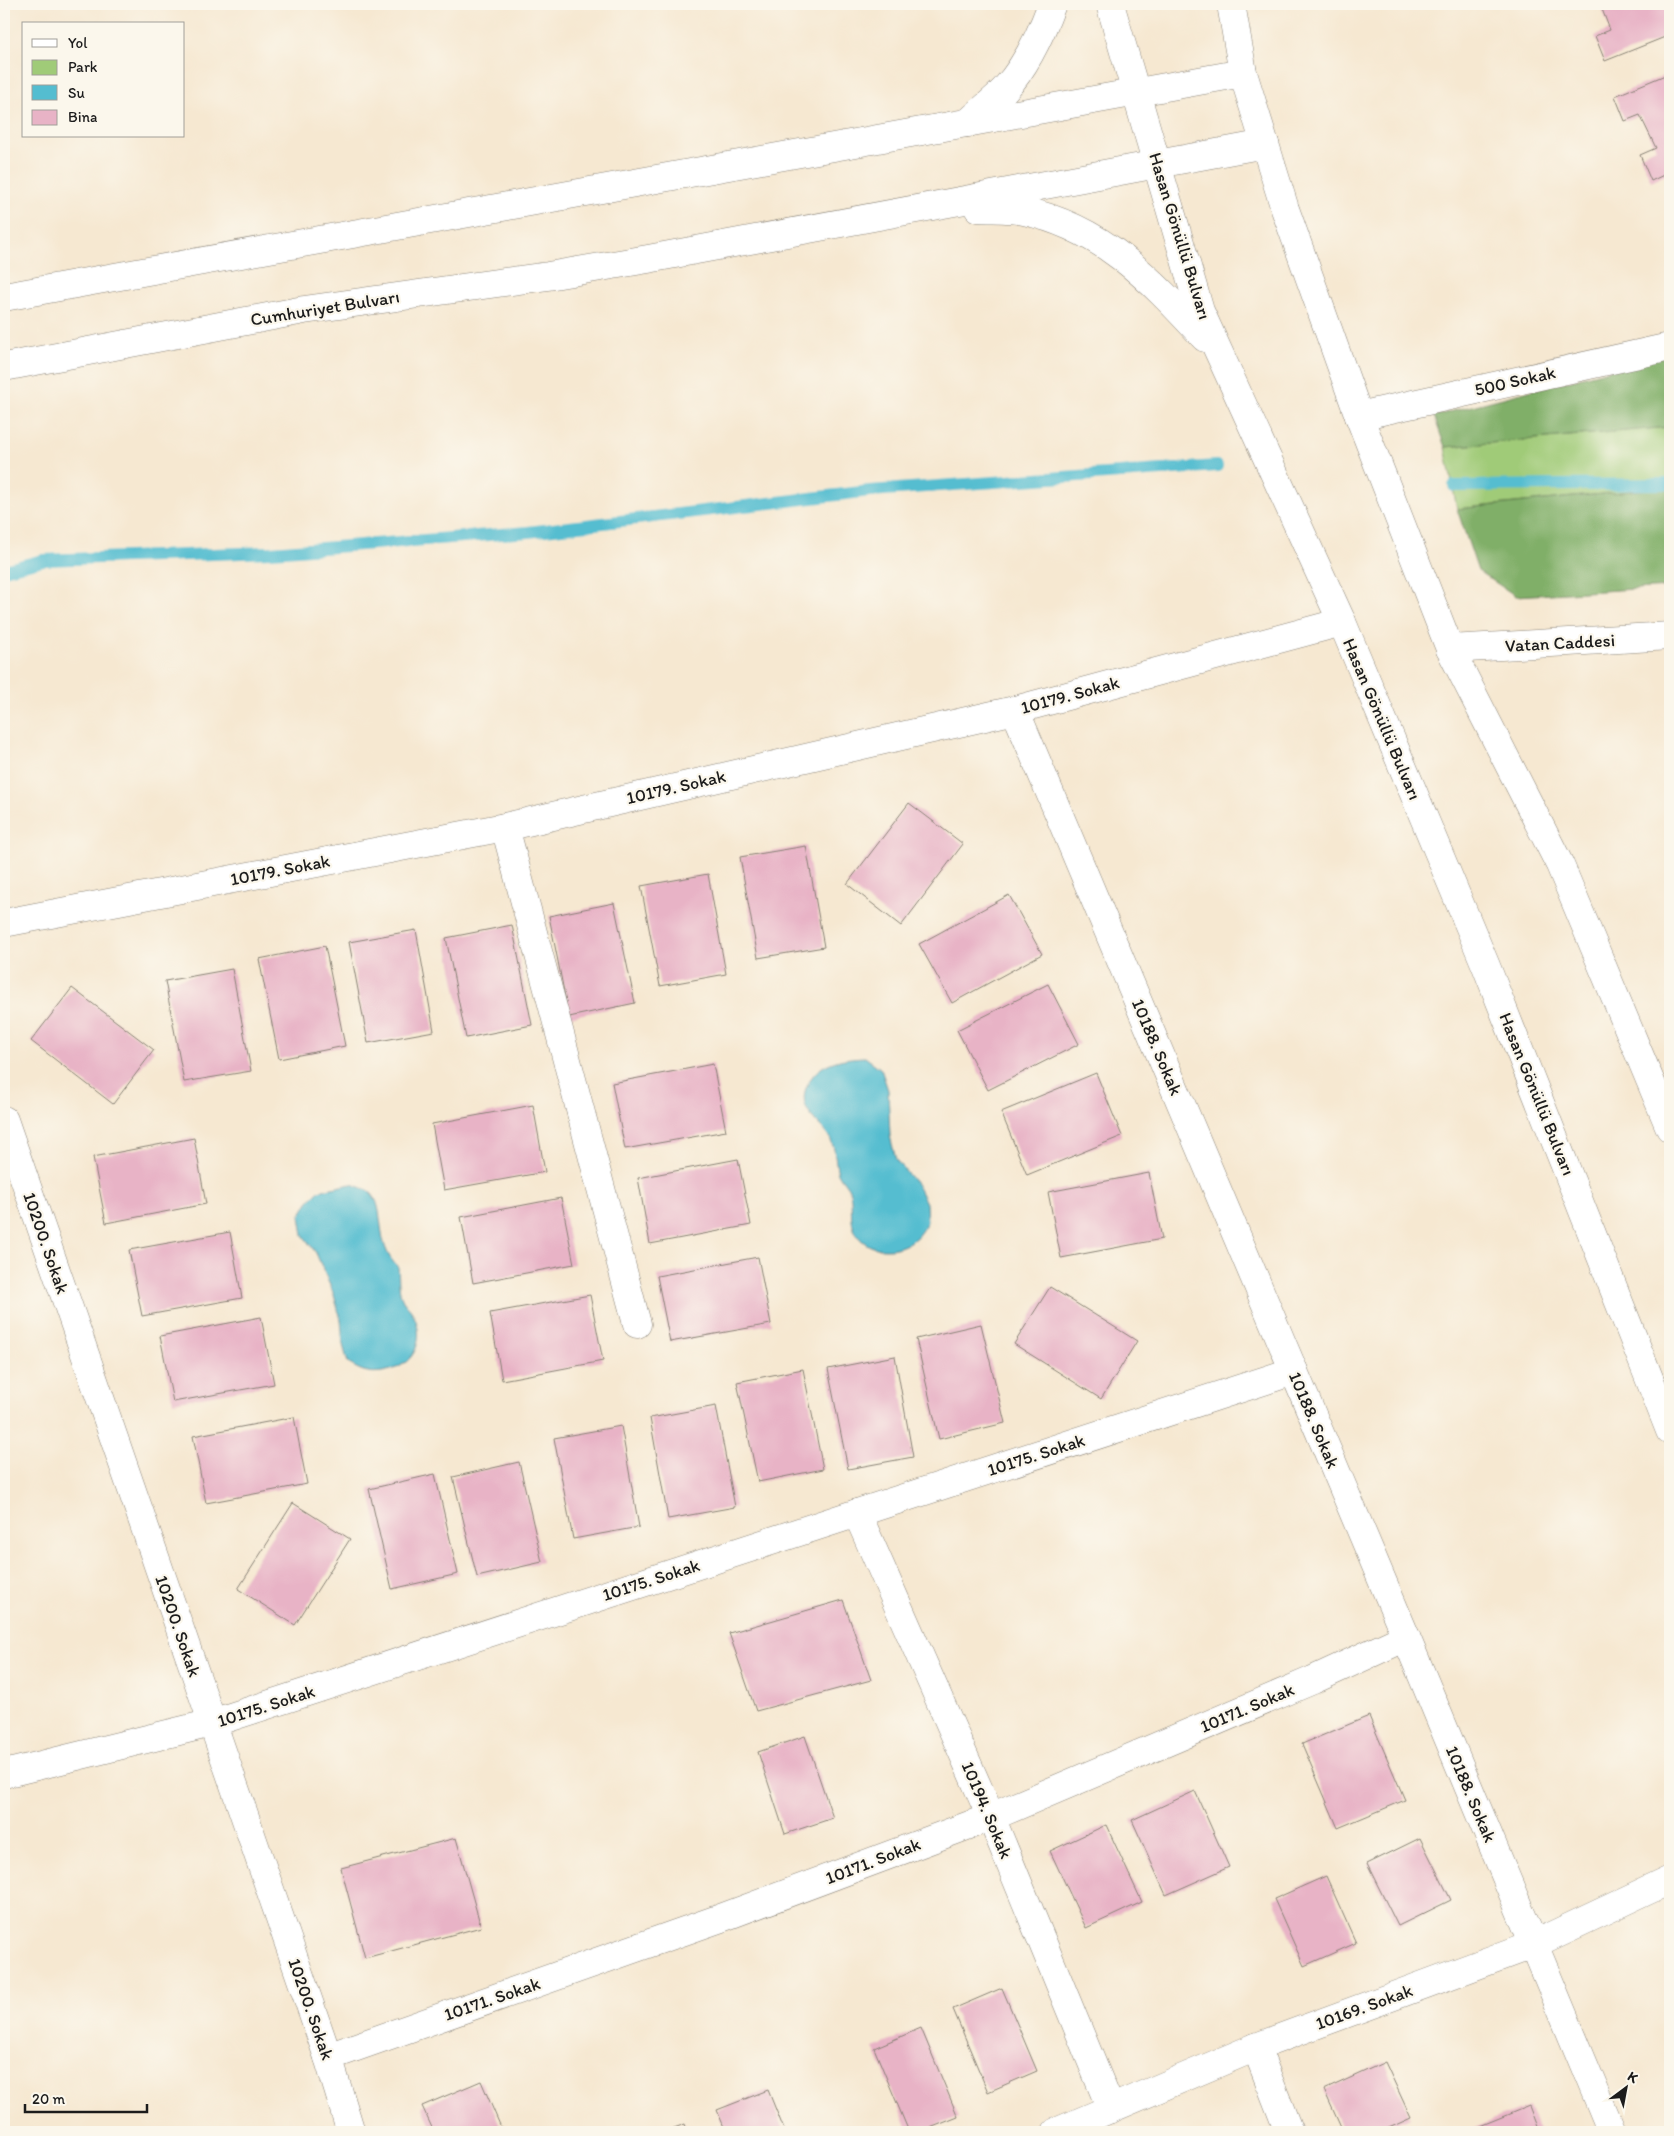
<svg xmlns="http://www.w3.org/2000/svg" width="1674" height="2136" font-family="Itim,sans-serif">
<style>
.green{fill:#a0cb78;stroke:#5e744a}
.forest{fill:#80af68;stroke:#4e6642}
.water{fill:#54bdd0;stroke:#386c76}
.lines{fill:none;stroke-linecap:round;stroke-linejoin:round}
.stream{stroke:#54bdd0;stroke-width:12}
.building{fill:#e8b3c6}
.minor-casing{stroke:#898276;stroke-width:29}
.major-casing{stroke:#898276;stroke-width:29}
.minor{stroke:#fff;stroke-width:28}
.major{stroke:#fff;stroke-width:28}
.labels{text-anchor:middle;stroke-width:4.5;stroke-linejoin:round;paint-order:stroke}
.street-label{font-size:18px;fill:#1c1c1c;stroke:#fbf7ec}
</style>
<rect width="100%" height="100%" fill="#fbf7ec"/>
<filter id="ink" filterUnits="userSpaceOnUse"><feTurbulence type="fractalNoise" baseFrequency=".02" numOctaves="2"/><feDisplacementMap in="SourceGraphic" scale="10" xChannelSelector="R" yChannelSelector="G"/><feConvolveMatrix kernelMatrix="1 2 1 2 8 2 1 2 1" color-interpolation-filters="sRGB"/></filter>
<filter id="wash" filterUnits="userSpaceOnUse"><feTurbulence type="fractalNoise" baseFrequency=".0096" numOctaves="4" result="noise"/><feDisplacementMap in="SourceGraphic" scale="20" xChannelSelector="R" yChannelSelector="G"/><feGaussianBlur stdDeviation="1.12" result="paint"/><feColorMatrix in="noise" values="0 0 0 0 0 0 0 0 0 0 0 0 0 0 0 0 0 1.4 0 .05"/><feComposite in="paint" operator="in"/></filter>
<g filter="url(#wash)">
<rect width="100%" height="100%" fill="#f6e8d1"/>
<path class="green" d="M1670,427V487L1457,509L1445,447Z"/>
<g class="forest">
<path d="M1670,354V427L1445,447L1434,416Z"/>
<path d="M1670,487V587L1516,596L1478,571L1457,509Z"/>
</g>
<g class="water">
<path d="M865,1057L881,1069L888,1090L890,1136L896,1160L917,1185L926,1203L927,1222C923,1228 919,1236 913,1240C897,1253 867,1253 856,1233C849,1222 853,1205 850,1192C848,1185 841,1180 838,1173C835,1163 836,1153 832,1143C825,1123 797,1115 806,1088C816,1062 841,1058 865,1057Z"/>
<path d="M351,1184C357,1186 365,1188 370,1192C387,1207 373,1244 398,1267C399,1276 398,1292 403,1301C406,1306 412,1310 414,1316C425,1339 415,1363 391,1370C373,1375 363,1373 348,1363L343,1345L341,1320L334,1295L316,1253L303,1235L300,1216L308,1202L318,1191Z"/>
</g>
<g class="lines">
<g class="stream">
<path d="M1454,486L1670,484"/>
<path d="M4,570L43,560L271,552L528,532L870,491L1217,466"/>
</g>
</g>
<g id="blocks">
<g class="building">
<path d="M1600,4H1670V35L1605,61L1595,36L1610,30Z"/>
<path d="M1670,73V172L1651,181L1640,155L1656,148L1640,115L1625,121L1615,96Z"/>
<path d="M909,803L963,844L901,926L847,884Z"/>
<path d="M806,846L824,947L758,958L740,857Z"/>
<path d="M708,874L726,974L660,986L641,886Z"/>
<path d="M1009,895L1042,954L952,1003L919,944Z"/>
<path d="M614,903L635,1003L569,1017L549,916Z"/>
<path d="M512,925L532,1025L466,1038L446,938Z"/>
<path d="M416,930L434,1031L368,1043L349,942Z"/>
<path d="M325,946L345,1046L279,1059L259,959Z"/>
<path d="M232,969L251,1071L184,1082L165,981Z"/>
<path d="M1048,984L1079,1044L988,1090L957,1030Z"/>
<path d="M72,988L154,1050L113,1104L31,1041Z"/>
<path d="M713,1064L726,1131L625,1149L612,1083Z"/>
<path d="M1096,1073L1122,1136L1027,1175L1001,1112Z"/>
<path d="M533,1105L545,1172L444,1190L432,1124Z"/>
<path d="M194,1138L206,1204L106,1223L93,1157Z"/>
<path d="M738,1159L751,1225L650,1244L638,1178Z"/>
<path d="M1149,1173L1162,1239L1061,1258L1048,1192Z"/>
<path d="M561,1198L574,1264L473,1283L461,1217Z"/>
<path d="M230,1232L242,1298L142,1316L129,1250Z"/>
<path d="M758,1257L771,1324L670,1342L657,1276Z"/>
<path d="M1050,1287L1137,1341L1101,1399L1014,1344Z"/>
<path d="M590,1295L603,1361L502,1380L490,1313Z"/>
<path d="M261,1317L274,1384L173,1402L160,1336Z"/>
<path d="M981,1324L1005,1423L939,1439L916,1339Z"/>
<path d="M895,1356L913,1457L848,1469L828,1369Z"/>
<path d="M803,1369L823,1469L758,1482L737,1382Z"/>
<path d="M716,1406L735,1507L668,1519L650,1418Z"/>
<path d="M294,1417L307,1484L206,1503L193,1436Z"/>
<path d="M621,1426L639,1527L573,1539L554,1438Z"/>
<path d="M519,1462L542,1562L477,1577L453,1477Z"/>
<path d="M435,1474L458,1574L392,1589L369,1489Z"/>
<path d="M293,1503L350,1539L295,1625L238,1589Z"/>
<path d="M843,1600L871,1680L756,1711L729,1633Z"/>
<path d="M1369,1716L1405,1800L1338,1828L1302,1744Z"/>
<path d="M805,1736L833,1818L785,1834L758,1752Z"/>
<path d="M1195,1791L1229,1867L1166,1895L1132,1820Z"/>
<path d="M1106,1825L1142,1902L1086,1928L1050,1851Z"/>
<path d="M456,1838L481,1927L365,1958L341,1868Z"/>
<path d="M1420,1838L1451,1900L1398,1926L1367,1864Z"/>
<path d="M1326,1876L1356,1943L1304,1966L1274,1899Z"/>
<path d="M1002,1988L1037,2071L988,2092L953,2009Z"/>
<path d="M921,2028L958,2117L920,2132H909L874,2048Z"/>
<path d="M1385,2062L1411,2118L1380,2132H1343L1324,2090Z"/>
<path d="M481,2081L503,2132H434L422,2106Z"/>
<path d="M768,2090L785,2132H726L717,2110Z"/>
<path d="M1529,2106L1539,2132H1465Z"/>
<path d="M685,2124L688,2132H663Z"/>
</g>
</g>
</g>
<g filter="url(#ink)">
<use href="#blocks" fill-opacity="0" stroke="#898276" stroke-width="1"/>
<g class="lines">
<g class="minor-casing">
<g id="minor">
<path d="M1359,416L1670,347"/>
<path d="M1450,649L1670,636"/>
<path d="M1015,710L1406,1637L1612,2132"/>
<path d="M505,827L637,1324"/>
<path d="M4,923L505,827L1015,710L1342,622"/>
<path d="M4,1120L328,2057L351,2132"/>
<path d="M857,1513L991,1817L1111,2109"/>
<path d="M4,1774L212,1723L1294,1371"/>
<path d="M1256,2047L1289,2132"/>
<path d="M328,2057L721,1918L991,1817L1313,1680L1406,1637"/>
<path d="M1056,2132L1256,2047L1534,1944L1670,1880"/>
</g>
</g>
<g class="major-casing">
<g id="major">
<path d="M1110,4L1200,311L1342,622L1486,966L1670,1431"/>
<path d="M1231,4L1243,73L1285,209L1359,416L1450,649L1560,865L1670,1128"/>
<path d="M968,123C980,111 994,101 1005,89C1027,65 1041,34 1052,4"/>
<path d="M978,208C993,209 1009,208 1024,211C1104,228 1152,281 1205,338"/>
<path d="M4,297L1243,73"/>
<path d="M4,367L304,310L548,276L648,259L1265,144"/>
</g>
</g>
<use href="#minor" class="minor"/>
<use href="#major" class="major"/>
</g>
</g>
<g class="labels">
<g class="street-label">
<text transform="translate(1180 236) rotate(73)" y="6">Hasan Gönüllü Bulvarı</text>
<text transform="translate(325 308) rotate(-9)" y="6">Cumhuriyet Bulvarı</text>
<text transform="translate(1515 381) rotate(-13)" y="6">500 Sokak</text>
<text transform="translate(1560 643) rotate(-3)" y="6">Vatan Caddesi</text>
<text transform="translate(1070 695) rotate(-15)" y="6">10179. Sokak</text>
<text transform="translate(1382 719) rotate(67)" y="6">Hasan Gönüllü Bulvarı</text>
<text transform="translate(676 787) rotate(-13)" y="6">10179. Sokak</text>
<text transform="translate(280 870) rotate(-11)" y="6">10179. Sokak</text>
<text transform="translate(1157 1047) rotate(67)" y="6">10188. Sokak</text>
<text transform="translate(1537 1094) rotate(68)" y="6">Hasan Gönüllü Bulvarı</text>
<text transform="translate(46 1243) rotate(71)" y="6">10200. Sokak</text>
<text transform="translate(1314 1420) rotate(67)" y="6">10188. Sokak</text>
<text transform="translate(1036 1455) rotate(-18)" y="6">10175. Sokak</text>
<text transform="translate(651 1580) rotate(-18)" y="6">10175. Sokak</text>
<text transform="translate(178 1626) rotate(71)" y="6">10200. Sokak</text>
<text transform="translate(266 1706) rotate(-18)" y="6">10175. Sokak</text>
<text transform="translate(1247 1708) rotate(-23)" y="6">10171. Sokak</text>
<text transform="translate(1471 1794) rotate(67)" y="6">10188. Sokak</text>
<text transform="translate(987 1810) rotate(67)" y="6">10194. Sokak</text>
<text transform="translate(873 1861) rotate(-21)" y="6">10171. Sokak</text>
<text transform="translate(492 1999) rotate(-19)" y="6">10171. Sokak</text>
<text transform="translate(1364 2007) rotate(-20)" y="6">10169. Sokak</text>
<text transform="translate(311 2009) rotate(71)" y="6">10200. Sokak</text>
</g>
</g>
<rect width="1674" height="2136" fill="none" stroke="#fbf7ec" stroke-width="20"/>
<rect x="22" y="22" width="162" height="115" fill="#fbf7ec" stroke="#a29f99"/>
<rect x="32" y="39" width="25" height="8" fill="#ffffff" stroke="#a29f99"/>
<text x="68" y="48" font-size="15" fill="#1c1c1c">Yol</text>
<rect x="32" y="60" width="25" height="15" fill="#a0cb78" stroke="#a29f99"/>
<text x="68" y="72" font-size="15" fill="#1c1c1c">Park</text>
<rect x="32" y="85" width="25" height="15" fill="#54bdd0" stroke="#a29f99"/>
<text x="68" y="98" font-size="15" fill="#1c1c1c">Su</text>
<rect x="32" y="110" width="25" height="15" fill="#e8b3c6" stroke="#a29f99"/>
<text x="68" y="122" font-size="15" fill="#1c1c1c">Bina</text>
<g transform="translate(1626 2088) rotate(32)" stroke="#fbf7ec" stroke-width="4" paint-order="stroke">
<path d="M0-4L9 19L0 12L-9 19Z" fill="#1c1c1c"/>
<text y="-8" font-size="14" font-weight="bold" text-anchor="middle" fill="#1c1c1c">K</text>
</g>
<path d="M25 2104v8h122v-8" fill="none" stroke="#1c1c1c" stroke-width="2.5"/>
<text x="32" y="2104" font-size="15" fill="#1c1c1c" stroke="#fbf7ec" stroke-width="4" paint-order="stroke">20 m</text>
</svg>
